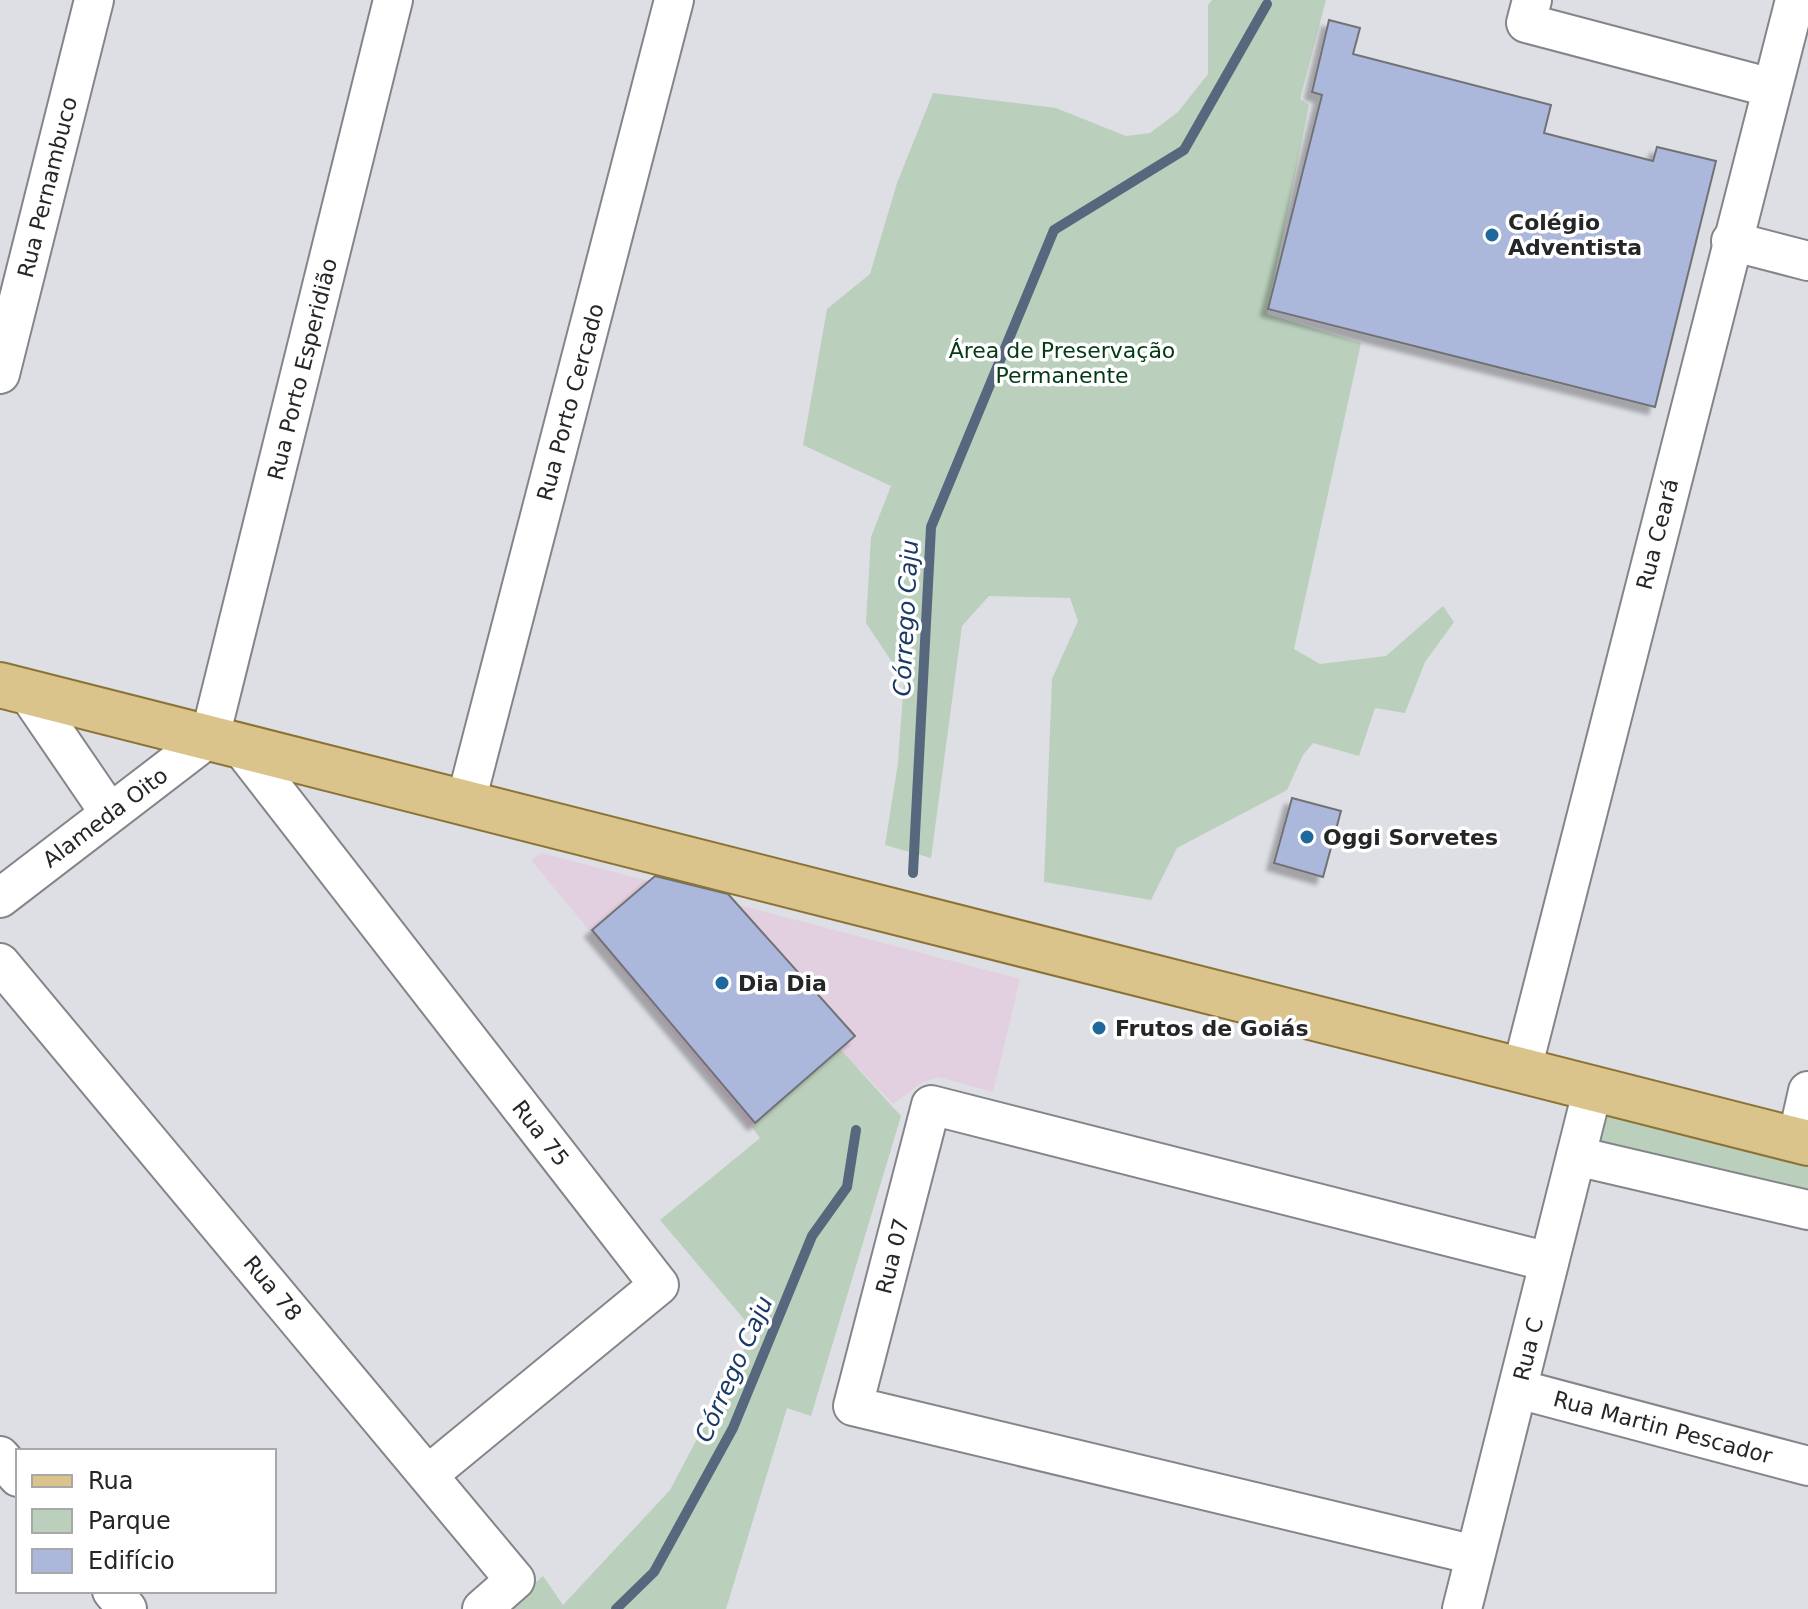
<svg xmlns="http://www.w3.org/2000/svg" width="1808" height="1609" font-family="'DejaVu Sans',sans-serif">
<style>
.commercial{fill:#e2cfdf}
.green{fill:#bad0bc}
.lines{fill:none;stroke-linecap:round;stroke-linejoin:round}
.stream{stroke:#57687e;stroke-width:10}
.building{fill:#acb7dc;stroke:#717276;stroke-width:2;filter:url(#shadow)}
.minor-casing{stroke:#838589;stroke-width:42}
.major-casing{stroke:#8b7336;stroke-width:48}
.minor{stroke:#fff;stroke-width:38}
.major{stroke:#dac48b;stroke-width:44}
.poi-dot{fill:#1e689b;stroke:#fff;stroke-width:3}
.labels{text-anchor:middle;stroke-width:7;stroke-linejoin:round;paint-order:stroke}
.street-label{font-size:22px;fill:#252628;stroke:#fff}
.poi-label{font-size:22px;font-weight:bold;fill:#252628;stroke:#fff;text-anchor:start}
.park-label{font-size:22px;fill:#043a14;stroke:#fff}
.water-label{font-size:24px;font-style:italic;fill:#1a3a65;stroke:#fff}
</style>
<defs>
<filter id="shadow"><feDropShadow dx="-7" dy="7" stdDeviation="2" flood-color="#0004"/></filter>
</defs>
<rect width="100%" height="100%" fill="#dedfe4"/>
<path class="commercial" d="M542,853L1020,979L993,1092L938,1077L923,1082L893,1104L859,1069L768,1147L531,860Z"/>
<g class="green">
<path d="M1212,0H1326L1300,99L1309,105L1267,314L1361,343L1294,649L1320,664L1386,656L1443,606L1454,622L1425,662L1405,713L1375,708L1359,756L1313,743L1303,755L1287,790L1177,848L1151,900L1044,882L1052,679L1078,621L1070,598L989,596L962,626L931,858L885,845L898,763L904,680L866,623L871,537L891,486L803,445L827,309L870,274L897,183L933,93L1056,108L1126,136L1150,133L1178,112L1208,74V5Z"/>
<path d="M840,1049L901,1116L811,1416L787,1408L726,1609H505L543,1576L563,1605L670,1490L754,1331L660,1220L760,1138L752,1127Z"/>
<path d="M1601,1097L1808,1153V1190L1599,1145Z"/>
</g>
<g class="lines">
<g class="stream">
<path d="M913,873L931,527L1054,230L1184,150L1267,4"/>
<path d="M616,1609L654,1572L733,1428L812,1236L847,1187L856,1130"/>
</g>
</g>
<g class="building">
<path d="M1329,20L1360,28L1353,54L1551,105L1544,133L1653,161L1657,147L1716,161L1655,407L1268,309L1322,95L1312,92Z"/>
<path d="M1292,798L1341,811L1323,877L1274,863Z"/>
<path d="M655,876L728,894L855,1036L755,1123L592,930Z"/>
</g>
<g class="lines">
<g class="minor-casing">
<g id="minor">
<path d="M1532,0L1526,23L1772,88"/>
<path d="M1731,241L1808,261"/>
<path d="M0,374L94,0"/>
<path d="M27,692L109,812"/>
<path d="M241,747L659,1285L429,1474"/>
<path d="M465,805L674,0"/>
<path d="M0,898L210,737L393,0"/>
<path d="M0,963L515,1580L482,1609"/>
<path d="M1522,1069L1795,0"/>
<path d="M1797,1140L1808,1091"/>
<path d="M1576,1156L1808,1210"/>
<path d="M1518,1389L1808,1466"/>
<path d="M0,1456L18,1477"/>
<path d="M1475,1555L853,1406L931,1105L1549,1262"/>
<path d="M112,1591L127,1609"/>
<path d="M1462,1609L1593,1088"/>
</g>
</g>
<g class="major-casing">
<path id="major" d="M0,685L1808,1143"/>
</g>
<use href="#minor" class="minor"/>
<use href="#major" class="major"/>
</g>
<g class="poi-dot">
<circle cx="1492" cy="235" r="8"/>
<circle cx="1307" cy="837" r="8"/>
<circle cx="722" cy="983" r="8"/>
<circle cx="1099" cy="1028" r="8"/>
</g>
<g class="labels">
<g class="street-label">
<text transform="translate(47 187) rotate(-76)" y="8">Rua Pernambuco</text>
<text transform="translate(302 369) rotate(-76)" y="8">Rua Porto Esperidião</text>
<text transform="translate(570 402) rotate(-75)" y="8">Rua Porto Cercado</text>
<text transform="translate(1657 534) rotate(-76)" y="8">Rua Ceará</text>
<text transform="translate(105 817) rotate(-37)" y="8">Alameda Oito</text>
<text transform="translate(541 1133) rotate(52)" y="8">Rua 75</text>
<text transform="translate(892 1256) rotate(-76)" y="8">Rua 07</text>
<text transform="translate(273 1288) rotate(50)" y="8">Rua 78</text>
<text transform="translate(1528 1349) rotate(-76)" y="8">Rua C</text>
<text transform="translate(1663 1427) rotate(15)" y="8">Rua Martin Pescador</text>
</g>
<g class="poi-label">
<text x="1508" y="230">Colégio<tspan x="1508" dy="25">Adventista</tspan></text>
<text x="1323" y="845">Oggi Sorvetes</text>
<text x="738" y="991">Dia Dia</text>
<text x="1115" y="1036">Frutos de Goiás</text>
</g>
<g class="park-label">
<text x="1062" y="358">Área de Preservação<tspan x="1062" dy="25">Permanente</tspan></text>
</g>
<g class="water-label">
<text transform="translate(906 618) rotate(-87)" y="8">Córrego Caju</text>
<text transform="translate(734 1369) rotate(-66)" y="8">Córrego Caju</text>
</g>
</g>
<rect x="16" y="1449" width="260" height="144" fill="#ffffff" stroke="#a8a8a9" stroke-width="2"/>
<rect x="32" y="1475" width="40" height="12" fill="#dac48b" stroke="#a8a8a9" stroke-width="2"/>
<text x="88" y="1489" font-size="24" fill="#252628">Rua</text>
<rect x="32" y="1509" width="40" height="24" fill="#bad0bc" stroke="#a8a8a9" stroke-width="2"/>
<text x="88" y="1529" font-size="24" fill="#252628">Parque</text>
<rect x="32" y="1549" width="40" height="24" fill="#acb7dc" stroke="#a8a8a9" stroke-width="2"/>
<text x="88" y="1569" font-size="24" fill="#252628">Edifício</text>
</svg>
